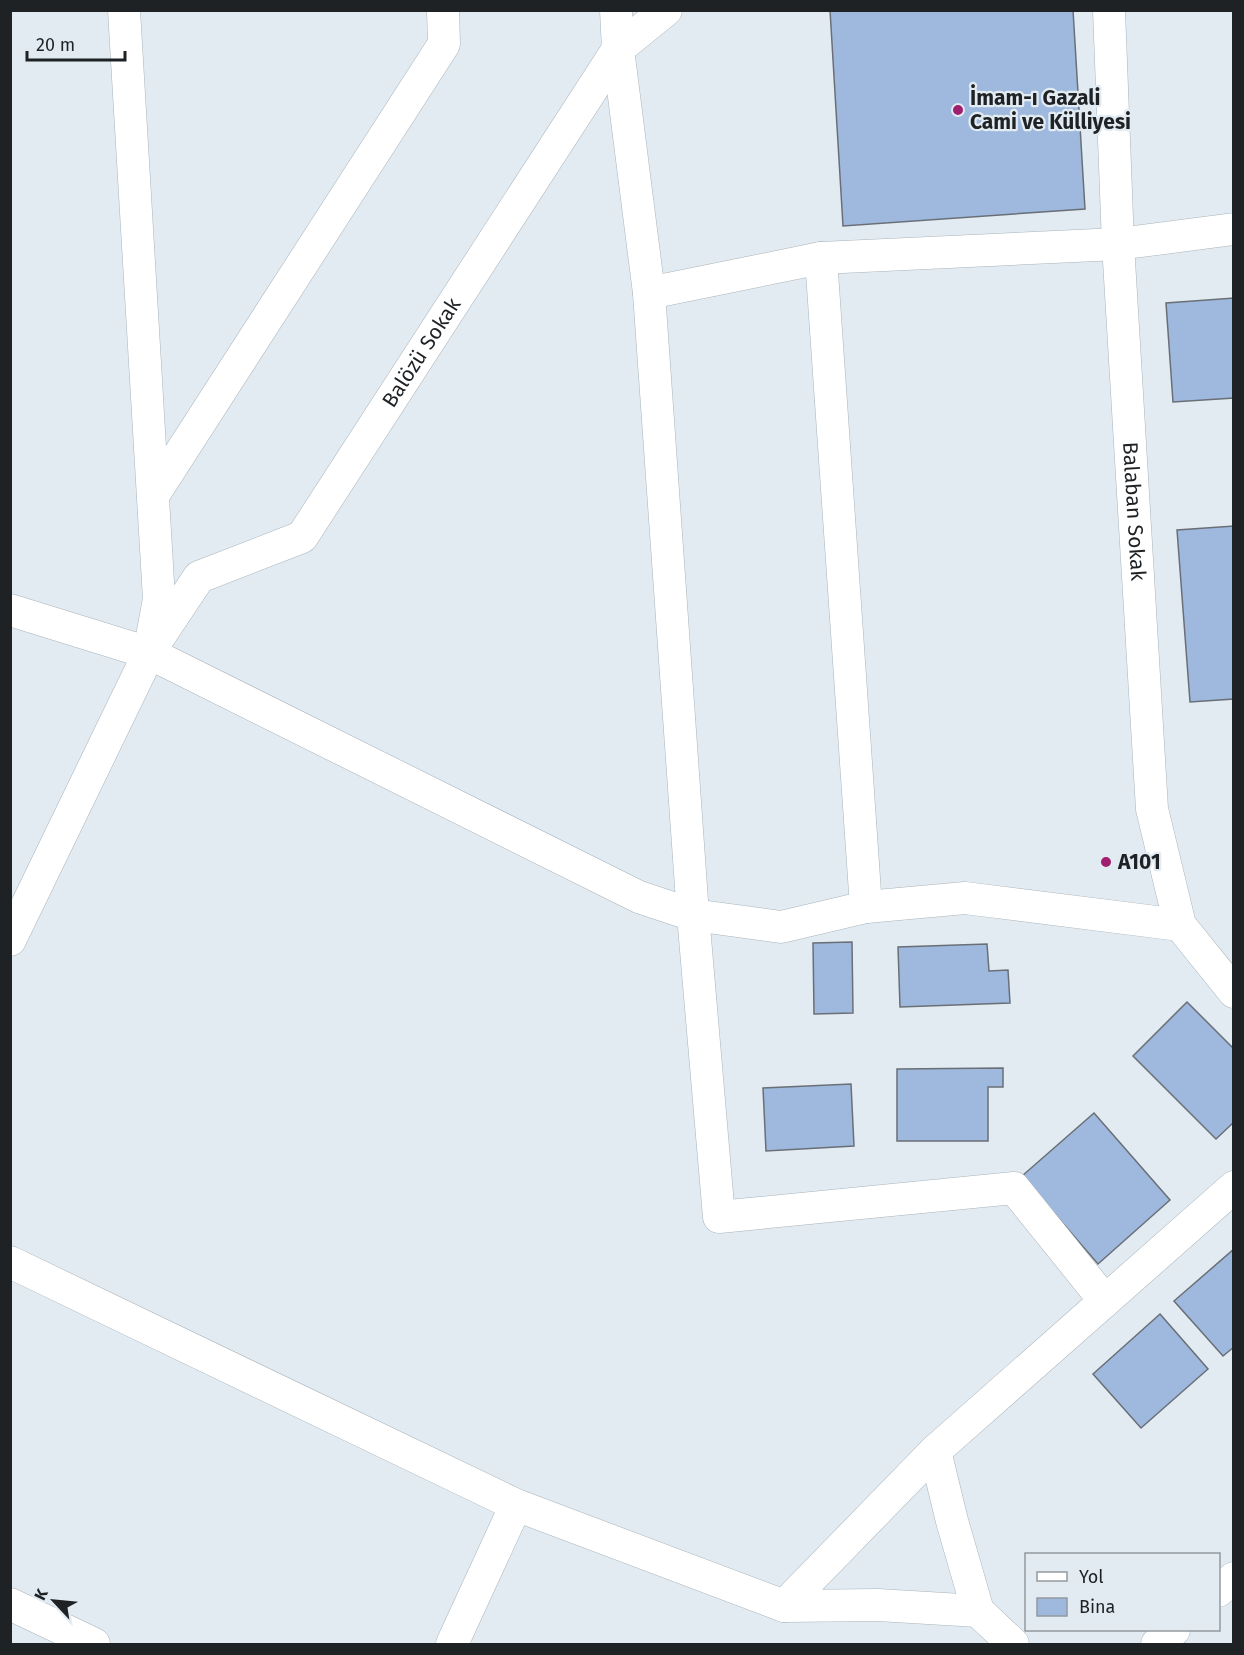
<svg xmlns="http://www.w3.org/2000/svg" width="1244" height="1655" font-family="'Fira Sans',sans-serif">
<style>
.building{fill:#9eb9dd;stroke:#6a6f77;stroke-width:1.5}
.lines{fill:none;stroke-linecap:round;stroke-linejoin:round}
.minor-casing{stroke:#abb4ba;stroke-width:33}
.minor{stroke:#fff;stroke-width:32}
.poi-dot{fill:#a01e6f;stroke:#e1ebf1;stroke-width:2}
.labels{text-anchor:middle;stroke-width:4.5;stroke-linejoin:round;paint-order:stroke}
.poi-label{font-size:21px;font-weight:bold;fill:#1f2225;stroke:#e1ebf1;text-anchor:start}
.street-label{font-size:21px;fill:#1f2225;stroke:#e1ebf1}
</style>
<rect width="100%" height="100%" fill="#e1ebf1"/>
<g class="building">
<path d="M830,10H1073L1085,209L843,226Z"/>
<path d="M1234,298V398L1173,402L1166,303Z"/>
<path d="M1234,526V699L1190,702L1177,530Z"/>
<path d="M852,942L853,1013L814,1014L813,943Z"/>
<path d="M987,944L989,971L1008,970L1010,1003L900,1007L898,947Z"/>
<path d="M1187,1002L1234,1049V1122L1216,1139L1133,1056Z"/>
<path d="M1003,1068V1087H988V1141H897V1069Z"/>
<path d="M851,1084L854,1146L766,1151L763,1088Z"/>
<path d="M1094,1113L1170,1200L1098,1264L1022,1176Z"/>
<path d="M1234,1249V1347L1223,1356L1174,1301Z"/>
<path d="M1160,1314L1208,1369L1141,1428L1093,1374Z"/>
</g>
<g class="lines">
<g class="minor-casing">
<g id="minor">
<path d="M616,10L618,49L649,293L693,915L719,1217L1014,1188L1105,1301"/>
<path id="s1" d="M1109,10L1118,244L1152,809L1180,925L1234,992"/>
<path d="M821,258L866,907"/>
<path d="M649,293L821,258L1118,244L1234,229"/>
<path d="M154,494L444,44L443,10"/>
<path d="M10,610L149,653L639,897L693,915L781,927L866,907L965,898L1180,925"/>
<path id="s2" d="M157,640L199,577L302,537L618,49L666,10"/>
<path d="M10,940L149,653L159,599L124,10"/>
<path d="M10,1262L516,1505L784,1606L878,1605L978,1611"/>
<path d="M935,1451L952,1521L978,1611L1013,1644"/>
<path d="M1218,1591L1234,1578"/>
<path d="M10,1604L94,1644"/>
<path d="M784,1606L935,1451L1234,1187"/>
<path d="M452,1644L516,1505"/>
<path d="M1157,1644L1174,1630"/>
</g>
</g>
<use href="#minor" class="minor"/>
</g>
<g class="poi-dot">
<circle cx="958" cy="110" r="6"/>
<circle cx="1106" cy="862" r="6"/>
</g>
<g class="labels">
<g class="poi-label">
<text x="970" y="105">İmam-ı Gazali<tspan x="970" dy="24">Cami ve Külliyesi</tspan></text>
<text x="1118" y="869">A101</text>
</g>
<g class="street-label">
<text dy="7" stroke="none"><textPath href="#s2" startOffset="406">Balözü Sokak</textPath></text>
<text dy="7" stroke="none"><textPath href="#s1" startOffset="502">Balaban Sokak</textPath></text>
</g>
</g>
<rect width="1244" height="1655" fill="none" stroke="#1f2225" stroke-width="24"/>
<rect x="1025" y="1553" width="195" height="78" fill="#e1ebf1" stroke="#939b9f" stroke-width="1.5"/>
<rect x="1037" y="1572" width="30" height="9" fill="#ffffff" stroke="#939b9f" stroke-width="1.5"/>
<text x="1079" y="1583" font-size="18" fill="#1f2225">Yol</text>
<rect x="1037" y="1598" width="30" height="18" fill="#9eb9dd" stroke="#939b9f" stroke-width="1.5"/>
<text x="1079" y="1613" font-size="18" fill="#1f2225">Bina</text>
<g transform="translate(54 1601) rotate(296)" stroke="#e1ebf1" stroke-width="4.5" paint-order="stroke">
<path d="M0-4.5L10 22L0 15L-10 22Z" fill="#1f2225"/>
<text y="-9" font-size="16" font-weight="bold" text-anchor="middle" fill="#1f2225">K</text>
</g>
<path d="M27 51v9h98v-9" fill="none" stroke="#1f2225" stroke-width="3"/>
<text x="36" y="51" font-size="18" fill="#1f2225" stroke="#e1ebf1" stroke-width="4.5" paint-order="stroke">20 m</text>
</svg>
